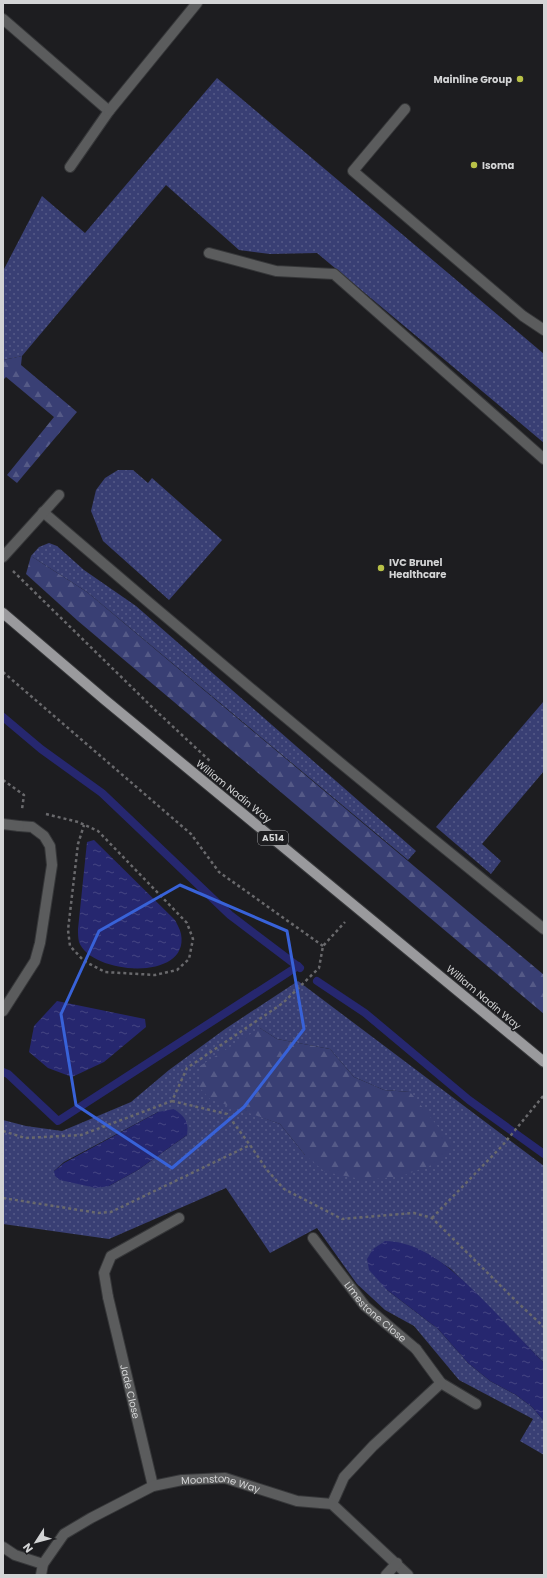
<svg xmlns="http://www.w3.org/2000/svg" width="547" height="1578" font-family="Poppins,sans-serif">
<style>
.green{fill:url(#green-dots);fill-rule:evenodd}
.forest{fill:url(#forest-firs)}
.water{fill:url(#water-ripples)}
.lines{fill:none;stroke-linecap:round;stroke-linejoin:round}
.stream{stroke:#26276f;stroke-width:8}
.service-casing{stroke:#363739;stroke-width:12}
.minor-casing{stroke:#363739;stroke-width:12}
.primary-casing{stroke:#363739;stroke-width:12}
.path{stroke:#69696c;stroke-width:2.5;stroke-dasharray:3 3;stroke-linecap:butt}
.service{stroke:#5b5c5d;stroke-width:10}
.minor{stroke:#5b5c5d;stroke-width:10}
.primary{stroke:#9a9a9d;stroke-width:10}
.marked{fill:none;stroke:#3862d8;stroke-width:3;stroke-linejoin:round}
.poi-dot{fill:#b8c147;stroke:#1d1d20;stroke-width:1.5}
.labels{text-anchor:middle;stroke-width:3;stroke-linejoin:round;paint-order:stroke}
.shield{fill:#1d1d20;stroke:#9c9d9f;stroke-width:1}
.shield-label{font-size:9px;font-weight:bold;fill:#d3d4d5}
.poi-label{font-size:10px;font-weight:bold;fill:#d3d4d5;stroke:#1d1d20;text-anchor:start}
.street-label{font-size:10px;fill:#d3d4d5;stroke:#1d1d20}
</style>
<defs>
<pattern id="green-dots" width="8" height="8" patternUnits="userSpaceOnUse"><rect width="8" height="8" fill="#393f74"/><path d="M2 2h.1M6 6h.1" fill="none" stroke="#555a87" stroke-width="1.8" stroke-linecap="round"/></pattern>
<pattern id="forest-firs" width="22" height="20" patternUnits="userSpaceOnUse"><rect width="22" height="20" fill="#393f74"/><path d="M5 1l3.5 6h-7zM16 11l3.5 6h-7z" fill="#555a87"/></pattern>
<pattern id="water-ripples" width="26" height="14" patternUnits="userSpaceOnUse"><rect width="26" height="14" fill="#26276f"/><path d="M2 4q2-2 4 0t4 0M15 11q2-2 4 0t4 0" fill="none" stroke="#454583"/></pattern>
</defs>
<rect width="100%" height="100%" fill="#1d1d20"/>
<g class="green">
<path d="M217,78L544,354V443L317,253L270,254L239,250L166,185L22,356L3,360V271L42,196L85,233Z"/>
<path d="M118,470H133L148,483L152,478L222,540L169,600L103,541L91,511L96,490L105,478Z"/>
<path d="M49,543L57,546L84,570L136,606L416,851L408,860L87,592L31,556L39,547Z"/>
<path d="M544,701V771L482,844L501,861L491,874L436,827Z"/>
<path d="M298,981L544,1166V1363L451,1269L426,1253L387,1290L438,1329L468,1363L490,1381L516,1395L532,1407L544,1421V1455L520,1441L533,1419L459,1380L414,1326L385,1310L357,1284L317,1228L270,1253L226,1188L109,1239L3,1224V1120L26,1126L62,1131L131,1102L169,1070L225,1029ZM260,1028L277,1039L330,1049L354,1077L384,1090L410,1092L305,1155L280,1124L259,1116ZM158,1112L187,1135L138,1170L109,1186L54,1171L64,1162Z"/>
</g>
<g class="forest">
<path d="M22,356L21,365L77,412L17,483L7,475L54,417L6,377L3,380V360Z"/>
<path d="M31,556L87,592L544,975V1014L78,621L26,574Z"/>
<path d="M260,1028L277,1039L330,1049L354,1077L384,1090L410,1092L453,1145L440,1162L402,1176L366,1180L325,1172L305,1155L280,1124L210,1099L199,1087L200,1066Z"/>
</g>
<g class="water">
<path d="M94,840L175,920C177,924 180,929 181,934C190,982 91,975 79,942C78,938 78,933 78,929L87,842Z"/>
<path d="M57,1001L145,1019L146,1027L104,1062L72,1077L48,1068L29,1052L34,1026Z"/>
<path d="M174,1109C185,1117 189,1121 187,1135L138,1170L109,1186L96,1188L60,1180L55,1176L54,1171L64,1163L158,1112Z"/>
<path d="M385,1241C430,1242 465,1282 495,1312C511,1329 528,1346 544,1363V1421L532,1407L516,1395L490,1381L468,1363L438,1329L387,1290L369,1270L367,1259L373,1249Z"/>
</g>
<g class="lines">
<g class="stream">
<path d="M3,717L41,749L102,793L230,915L300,968"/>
<path d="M317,981L365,1013L469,1100L544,1154"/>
<path d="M3,1072L8,1074L58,1121L298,966"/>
</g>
<g class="service-casing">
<g id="service">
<path d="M3,19L109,111L70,167"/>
<path d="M405,109L353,171L523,316L544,330"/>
<path d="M109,111L197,3"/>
<path d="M209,253L276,271L334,274L544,459"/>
<path d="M43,512C208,654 375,793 544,929"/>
<path d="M3,557L59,495"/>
<path d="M3,1011L35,961L40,943L52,865L50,846L44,836L32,827L19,826"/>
<path id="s1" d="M313,1238L365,1306L416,1349"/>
<path d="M108,1297L104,1273L111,1256L179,1218"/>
</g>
</g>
<g class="minor-casing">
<g id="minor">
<path d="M3,824L19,826"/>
<path id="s2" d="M108,1297L153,1486"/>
<path d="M416,1349L441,1383L476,1404"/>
<path d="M332,1504L344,1477L373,1446L441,1383"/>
<path d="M3,1547L15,1555L43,1564"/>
<path id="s3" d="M41,1575L43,1564L64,1534L91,1518L153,1486L182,1480L225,1478L297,1501L332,1504L408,1575"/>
<path d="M386,1575L397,1563"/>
</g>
</g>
<g class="primary-casing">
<path id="primary" d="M3,613L105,700L544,1062"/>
</g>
<g class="path">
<path d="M13,571L154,709L211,762"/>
<path d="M3,672L191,834L219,872L323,946"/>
<path d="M3,780L24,795L22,809"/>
<path d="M46,814L78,822L98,831L187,923L193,939L189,959L177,970L155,975L105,972L84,961L70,946L68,930L78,844L84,825"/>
<path d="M172,1101L227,1114L250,1145"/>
<path d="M3,1131L25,1138L81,1135L172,1101L187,1068L283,1003L319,968L323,946L345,922"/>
<path d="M3,1198L98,1213L111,1212L250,1145L267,1170L284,1189L342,1219L414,1213L432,1218L518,1303L544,1327"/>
<path d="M432,1218L502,1146L544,1095"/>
</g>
<use href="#service" class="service"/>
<use href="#minor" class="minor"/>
<use href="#primary" class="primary"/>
</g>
<path class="marked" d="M180,885L287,931L304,1029L244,1107L172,1168L76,1105L61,1014L99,931Z"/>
<g class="poi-dot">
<circle cx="520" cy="79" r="4"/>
<circle cx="474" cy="165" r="4"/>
<circle cx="381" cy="568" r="4"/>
</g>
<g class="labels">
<rect class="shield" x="258" y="831" width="30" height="14" rx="3"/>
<g class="shield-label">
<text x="273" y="841">A514</text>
</g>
<g class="poi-label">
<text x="512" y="83" text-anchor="end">Mainline Group</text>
<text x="482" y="169">Isoma</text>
<text x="389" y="566">IVC Brunel<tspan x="389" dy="12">Healthcare</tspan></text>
</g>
<g class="street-label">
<text transform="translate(234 791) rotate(39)" y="4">William Nadin Way</text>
<text transform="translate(484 997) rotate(40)" y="4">William Nadin Way</text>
<text dy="4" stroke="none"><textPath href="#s1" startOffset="97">Limestone Close</textPath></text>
<text dy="4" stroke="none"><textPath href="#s2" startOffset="97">Jade Close</textPath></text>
<text dy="4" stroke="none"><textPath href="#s3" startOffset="218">Moonstone Way</textPath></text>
</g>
</g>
<rect width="547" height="1578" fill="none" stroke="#d3d4d5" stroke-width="8"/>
<g transform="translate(36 1542) rotate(234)" stroke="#1d1d20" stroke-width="3" paint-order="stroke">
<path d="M0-3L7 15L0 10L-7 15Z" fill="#d3d4d5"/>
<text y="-6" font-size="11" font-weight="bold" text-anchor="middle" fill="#d3d4d5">N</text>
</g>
</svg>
